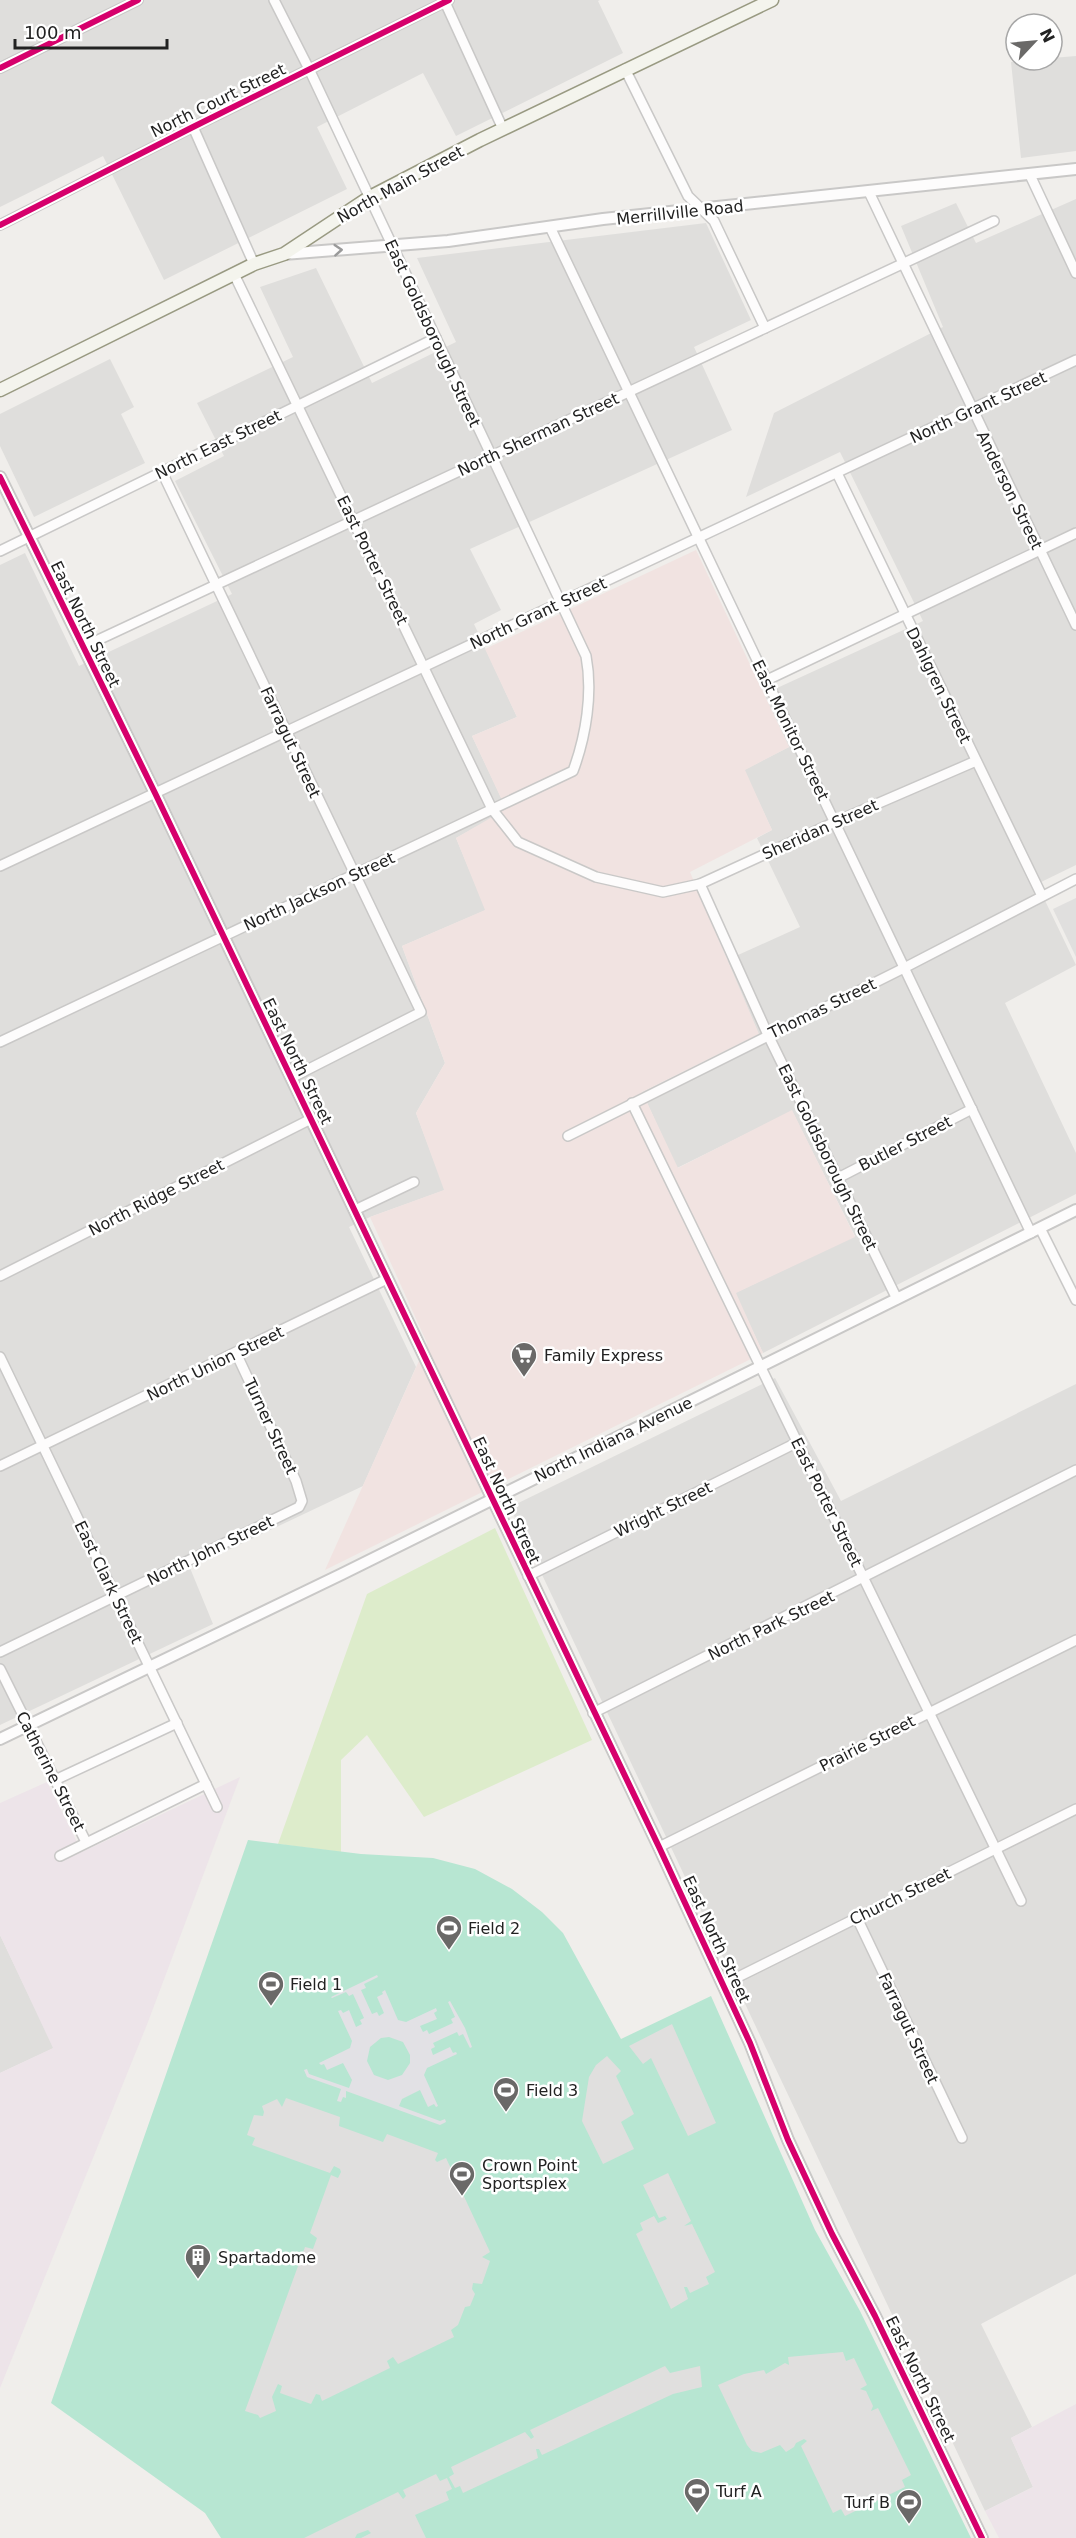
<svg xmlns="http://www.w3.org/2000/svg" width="1076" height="2538" font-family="'DejaVu Sans',sans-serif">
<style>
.residential{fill:#dfdedc}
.commercial{fill:#f1e3e1}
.industrial{fill:#ede4e9}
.grass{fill:#ddeccb}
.pitch{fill:#b7e6d2}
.parking{fill:#e0dfde}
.plaza{fill:#e2e1e5;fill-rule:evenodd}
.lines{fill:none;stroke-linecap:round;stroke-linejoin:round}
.minor-casing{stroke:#c9c8c7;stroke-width:12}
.tertiary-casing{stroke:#c9c8c7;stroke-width:14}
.secondary-casing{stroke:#999a82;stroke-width:15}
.minor{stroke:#fdfcfc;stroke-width:9}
.tertiary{stroke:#fdfcfc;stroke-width:10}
.secondary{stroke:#f4f4ed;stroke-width:12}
.cycleway-casing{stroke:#fff;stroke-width:10}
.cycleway{stroke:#d6006c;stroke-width:6}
.oneway{stroke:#9a9a9a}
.labels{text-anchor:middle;stroke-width:5;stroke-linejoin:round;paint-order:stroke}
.street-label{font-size:16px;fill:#222;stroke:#fff}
.poi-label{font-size:16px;fill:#222;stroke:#fff;text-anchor:start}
</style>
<rect width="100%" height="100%" fill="#f0eeeb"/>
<g class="residential">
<path d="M0,0H600L598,1L623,53L456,136L423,73L317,127L347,189L164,280L103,156L0,207Z"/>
<path d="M1076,56V151L1021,158L1011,62L1052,60V58Z"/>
<path d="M1076,199V865L1037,884L1076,965L1005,1003L1076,1153V1194L763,1353L735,1293L855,1236L792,1111L677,1168L642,1092L759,1035L727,960L800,927L757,838L772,830L744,770L789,747L764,694L923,621L840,452L746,497L774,413L943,327L901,226L956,203L976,243Z"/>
<path d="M706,223L751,320L694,347L732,430L470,549L501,610L474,624L517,717L472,736L507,810L456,838L486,910L402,946L445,1063L416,1113L445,1190L370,1217L349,1227L416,1367L363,1486L190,1568L213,1624L0,1725V565L25,553L79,666L232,594L175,481L224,456L197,403L293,357L260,287L316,268L372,383L456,342L417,258Z"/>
<path d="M110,359L134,407L121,414L145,463L34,517L0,446V414Z"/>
<path d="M775,1378L841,1501L1076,1384V2274L981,2324L1032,2427L1011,2438L1033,2487L985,2511L510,1507Z"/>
<path d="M0,1935L54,2048L0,2073Z"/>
</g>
<path class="commercial" d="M696,550L789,747L745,770L772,830L690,872L759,1034L642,1092L678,1168L792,1110L855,1237L736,1293L763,1353L325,1570L427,1343L370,1217L444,1190L416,1113L445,1063L402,946L485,910L456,838L506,809L472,736L517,717L485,649Z"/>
<g class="industrial">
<path d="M240,1777L148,2022L0,2388V2073L53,2048L0,1935V1803L47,1782L82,1852Z"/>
<path d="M1076,2404V2538H999L985,2511L1033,2487L1011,2438Z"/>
</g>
<path class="grass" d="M495,1528L592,1740L424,1817L367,1735L341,1760V1852L278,1844L367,1594Z"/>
<path class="pitch" d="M248,1840L361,1854L433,1858L475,1869L512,1889L542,1912L563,1933L621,2039L711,1996L815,2230L860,2311L971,2538H221L205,2513L51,2403Z"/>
<g class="parking">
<path d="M1076,898V957L1053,909Z"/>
<path d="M672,2024L716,2123L688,2136L651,2058L643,2064L629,2046Z"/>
<path d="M607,2056L621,2071L616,2076L634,2114L621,2122L634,2149L603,2164L582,2121L589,2077L596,2065Z"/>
<path d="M286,2098L340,2117L339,2126L383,2142L387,2134L438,2153L435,2160L437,2162L446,2158L490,2252L482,2257L490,2261L482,2284L473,2283L472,2289L475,2294L470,2306L465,2307L458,2325L451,2330L454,2337L398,2364L393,2357L387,2361L390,2368L322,2401L320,2395L316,2394L311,2404L280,2393L282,2386L278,2384L272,2397L276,2411L260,2418L258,2415L245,2411L305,2247L313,2249L317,2238L310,2233L331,2175L338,2178L341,2172L340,2169L334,2166L330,2173L252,2145L255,2138L247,2135L254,2115L263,2116L264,2112L262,2106L277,2099L282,2107Z"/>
<path d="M668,2173L691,2221L684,2226L692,2224L715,2272L706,2277L709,2284L690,2293L687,2287H684L688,2299L671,2309L636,2234L643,2230L640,2223L654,2216L658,2223L667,2219L665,2216L659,2218L643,2185Z"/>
<path d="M843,2352L846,2361L854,2358L867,2385L860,2389L866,2391L873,2406L871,2411L878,2408L911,2475L902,2480L905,2487L845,2516L841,2509L833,2513L801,2446L807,2441L804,2439L796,2443L794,2447L786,2452L780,2445L761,2453L752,2451L747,2445L718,2385L744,2374L764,2370L766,2374L785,2363L789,2365L788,2357Z"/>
<path d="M665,2366L670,2373L700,2366L702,2387L673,2394L542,2455L539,2449H536L538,2458L463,2493L460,2486L455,2488L449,2477L454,2474L451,2467L525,2432L531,2439L534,2437L530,2430Z"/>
<path d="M436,2474L440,2481L447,2478L452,2489L446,2492L449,2500L415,2515L426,2538H361L371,2533L368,2530L357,2534L355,2538H304L398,2492L403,2499L406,2496L403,2490Z"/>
</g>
<path class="plaza" d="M377,1975L378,1977L364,1984L366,1988L361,1990L372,2014L377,2012L379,2016L384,2013L377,1997L383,1994L382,1992L385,1990L398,2020L406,2022L436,2008L437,2011L434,2013L437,2019L420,2026L423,2032L427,2030L429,2034L453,2023L451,2019L455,2017L448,2002L450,2001L465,2028L472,2047L470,2048L463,2034L459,2036L457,2032L433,2043L435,2047L431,2049L433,2055L450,2047L453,2053L456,2052L457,2054L427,2068L424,2075L438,2106L436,2107L434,2104L428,2107L420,2090L402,2099L399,2106L440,2121L445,2119L446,2122L440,2125L346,2091V2098L343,2097L341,2102L337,2101L341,2089L307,2077L304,2070L307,2069L309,2074L349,2088L352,2080L343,2063L327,2070L324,2064L321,2065L319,2063L350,2048L352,2041L338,2011L341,2010L343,2013L349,2010L356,2027L362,2024L360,2020L364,2018L353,1994L349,1996L346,1992L332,1998L331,1997ZM389,2037L403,2042L410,2055V2063L402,2075L388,2080L374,2075L367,2061L370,2047L381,2038Z"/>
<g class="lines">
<g class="minor-casing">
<g id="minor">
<path d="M444,0L503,129"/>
<path d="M0,68L138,0"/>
<path d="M625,69L688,196L714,221L765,328"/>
<path d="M193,127L254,264"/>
<path d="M1030,175L1076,273"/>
<path d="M869,192L1076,625"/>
<path d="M0,225L193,127L449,0"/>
<path d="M550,227L1031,1233"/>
<path d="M234,274L492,809L518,842L596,877L663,892L700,884L835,822L976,761"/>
<path d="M162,472L421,1012L291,1078"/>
<path d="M837,473L1042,896"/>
<path d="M0,551L436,338"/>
<path d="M83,647L994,221"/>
<path d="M767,680L1076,533"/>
<path d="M0,866L1076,360"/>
<path d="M700,884L768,1035L897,1299"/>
<path d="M0,1042L573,771C586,736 593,693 586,656L309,69L274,0"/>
<path d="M632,1103L1021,1901"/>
<path d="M568,1136L904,968L1076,879"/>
<path d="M838,1178L972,1109"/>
<path d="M355,1210L414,1182"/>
<path d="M1040,1228L1076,1300"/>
<path d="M0,1276L311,1119"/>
<path d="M0,1357L217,1807"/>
<path d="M0,1466L387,1279"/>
<path d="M528,1576L798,1442"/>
<path d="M0,1652L299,1507L302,1501L296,1481L236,1353"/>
<path d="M0,1669L86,1842"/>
<path d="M593,1713L1076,1470"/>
<path d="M55,1780L177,1723"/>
<path d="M659,1847L1076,1640"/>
<path d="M60,1856L206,1784"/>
<path d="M857,1918L962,2138"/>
<path d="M724,1984L1076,1809"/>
</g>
</g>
<g class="tertiary-casing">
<g id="tertiary">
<path d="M284,254L448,241L603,219L1076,169"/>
<path d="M0,477L155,793L659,1847L750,2043L788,2140L832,2234L875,2316L982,2538"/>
<path d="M0,1739L342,1574L1076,1210"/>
</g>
</g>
<g class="secondary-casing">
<path id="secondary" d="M0,390L254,264L284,254L370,197L480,140L772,0"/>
</g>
<use href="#minor" class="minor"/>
<use href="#tertiary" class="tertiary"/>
<use href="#secondary" class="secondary"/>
<g class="cycleway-casing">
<g id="cycleway">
<path d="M0,68L138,0"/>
<path d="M0,225L193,127L449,0"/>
<path d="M0,477L155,793L659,1847L750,2043L788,2140L832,2234L875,2316L982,2538"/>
</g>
</g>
<use href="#cycleway" class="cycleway"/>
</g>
<defs><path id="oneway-chevron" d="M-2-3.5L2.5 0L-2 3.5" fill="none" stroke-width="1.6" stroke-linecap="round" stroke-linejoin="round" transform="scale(1.5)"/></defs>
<use class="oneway" href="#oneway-chevron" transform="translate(338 250) rotate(-4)"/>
<defs>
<g id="supermarket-pin" transform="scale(1.35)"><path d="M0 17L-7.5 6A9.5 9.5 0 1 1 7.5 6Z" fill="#6a6968" stroke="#fff"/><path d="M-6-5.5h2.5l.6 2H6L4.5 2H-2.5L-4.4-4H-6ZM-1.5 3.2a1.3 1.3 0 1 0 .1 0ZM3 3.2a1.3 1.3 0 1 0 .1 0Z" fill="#fff"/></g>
<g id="stadium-pin" transform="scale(1.35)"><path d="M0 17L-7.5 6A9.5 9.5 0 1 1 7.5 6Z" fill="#6a6968" stroke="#fff"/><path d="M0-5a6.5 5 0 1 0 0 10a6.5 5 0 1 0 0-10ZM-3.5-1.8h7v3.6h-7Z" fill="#fff"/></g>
<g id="building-pin" transform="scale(1.35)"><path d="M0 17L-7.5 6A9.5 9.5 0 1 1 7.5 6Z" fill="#6a6968" stroke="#fff"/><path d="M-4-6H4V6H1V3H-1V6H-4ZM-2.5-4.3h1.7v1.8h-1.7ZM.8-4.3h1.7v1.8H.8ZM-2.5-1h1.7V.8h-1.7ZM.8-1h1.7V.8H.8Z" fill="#fff"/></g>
</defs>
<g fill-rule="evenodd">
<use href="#supermarket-pin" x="524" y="1355"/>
<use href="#stadium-pin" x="449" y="1928"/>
<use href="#stadium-pin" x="271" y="1984"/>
<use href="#stadium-pin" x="506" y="2090"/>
<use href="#stadium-pin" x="462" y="2174"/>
<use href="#building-pin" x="198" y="2257"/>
<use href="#stadium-pin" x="697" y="2491"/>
<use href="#stadium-pin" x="909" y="2502"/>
</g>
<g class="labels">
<g class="street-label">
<text transform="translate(218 100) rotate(-26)" y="6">North Court Street</text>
<text transform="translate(400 184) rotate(-29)" y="6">North Main Street</text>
<text transform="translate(680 212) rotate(-6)" y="6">Merrillville Road</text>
<text transform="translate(433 333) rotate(65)" y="6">East Goldsborough Street</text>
<text transform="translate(978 407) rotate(-25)" y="6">North Grant Street</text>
<text transform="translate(538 434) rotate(-25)" y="6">North Sherman Street</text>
<text transform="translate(218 444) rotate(-26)" y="6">North East Street</text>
<text transform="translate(1010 490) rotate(64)" y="6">Anderson Street</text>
<text transform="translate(373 560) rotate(64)" y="6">East Porter Street</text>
<text transform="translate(538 613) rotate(-25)" y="6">North Grant Street</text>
<text transform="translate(86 624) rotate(64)" y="6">East North Street</text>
<text transform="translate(939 685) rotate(64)" y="6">Dahlgren Street</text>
<text transform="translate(791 730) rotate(64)" y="6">East Monitor Street</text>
<text transform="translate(291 742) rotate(65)" y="6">Farragut Street</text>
<text transform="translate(820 829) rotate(-24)" y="6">Sheridan Street</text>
<text transform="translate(319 891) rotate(-25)" y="6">North Jackson Street</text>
<text transform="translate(822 1008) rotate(-26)" y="6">Thomas Street</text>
<text transform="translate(298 1061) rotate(64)" y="6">East North Street</text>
<text transform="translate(905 1143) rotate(-27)" y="6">Butler Street</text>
<text transform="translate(828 1157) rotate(64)" y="6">East Goldsborough Street</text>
<text transform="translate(156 1197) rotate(-27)" y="6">North Ridge Street</text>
<text transform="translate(215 1363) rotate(-26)" y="6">North Union Street</text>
<text transform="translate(271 1426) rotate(65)" y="6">Turner Street</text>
<text transform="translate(613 1439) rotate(-26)" y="6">North Indiana Avenue</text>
<text transform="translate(507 1500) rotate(65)" y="6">East North Street</text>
<text transform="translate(827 1502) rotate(64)" y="6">East Porter Street</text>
<text transform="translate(663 1509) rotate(-26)" y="6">Wright Street</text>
<text transform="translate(210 1550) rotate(-26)" y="6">North John Street</text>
<text transform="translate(109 1582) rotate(64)" y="6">East Clark Street</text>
<text transform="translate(771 1625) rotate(-26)" y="6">North Park Street</text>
<text transform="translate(867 1743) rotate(-27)" y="6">Prairie Street</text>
<text transform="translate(51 1771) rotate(63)" y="6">Catherine Street</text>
<text transform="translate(900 1896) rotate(-26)" y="6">Church Street</text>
<text transform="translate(717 1939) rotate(65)" y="6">East North Street</text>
<text transform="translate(909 2028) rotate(65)" y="6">Farragut Street</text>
<text transform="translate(921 2379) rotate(64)" y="6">East North Street</text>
</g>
<g class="poi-label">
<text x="544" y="1361">Family Express</text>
<text x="468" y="1934">Field 2</text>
<text x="290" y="1990">Field 1</text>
<text x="526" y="2096">Field 3</text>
<text x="482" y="2171">Crown Point<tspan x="482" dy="18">Sportsplex</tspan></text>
<text x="218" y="2263">Spartadome</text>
<text x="716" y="2497">Turf A</text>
<text x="890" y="2508" text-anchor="end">Turf B</text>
</g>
</g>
<g transform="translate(1034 42) rotate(64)"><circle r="28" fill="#ffffff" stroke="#a7a7a7" stroke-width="1.5"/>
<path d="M0-4.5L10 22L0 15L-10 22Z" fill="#6a6968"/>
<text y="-9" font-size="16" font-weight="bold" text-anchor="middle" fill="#222222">N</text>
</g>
<path d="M15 39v9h152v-9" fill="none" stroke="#222222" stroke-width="3"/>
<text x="24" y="39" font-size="18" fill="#222222" stroke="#ffffff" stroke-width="4.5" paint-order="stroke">100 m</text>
</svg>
